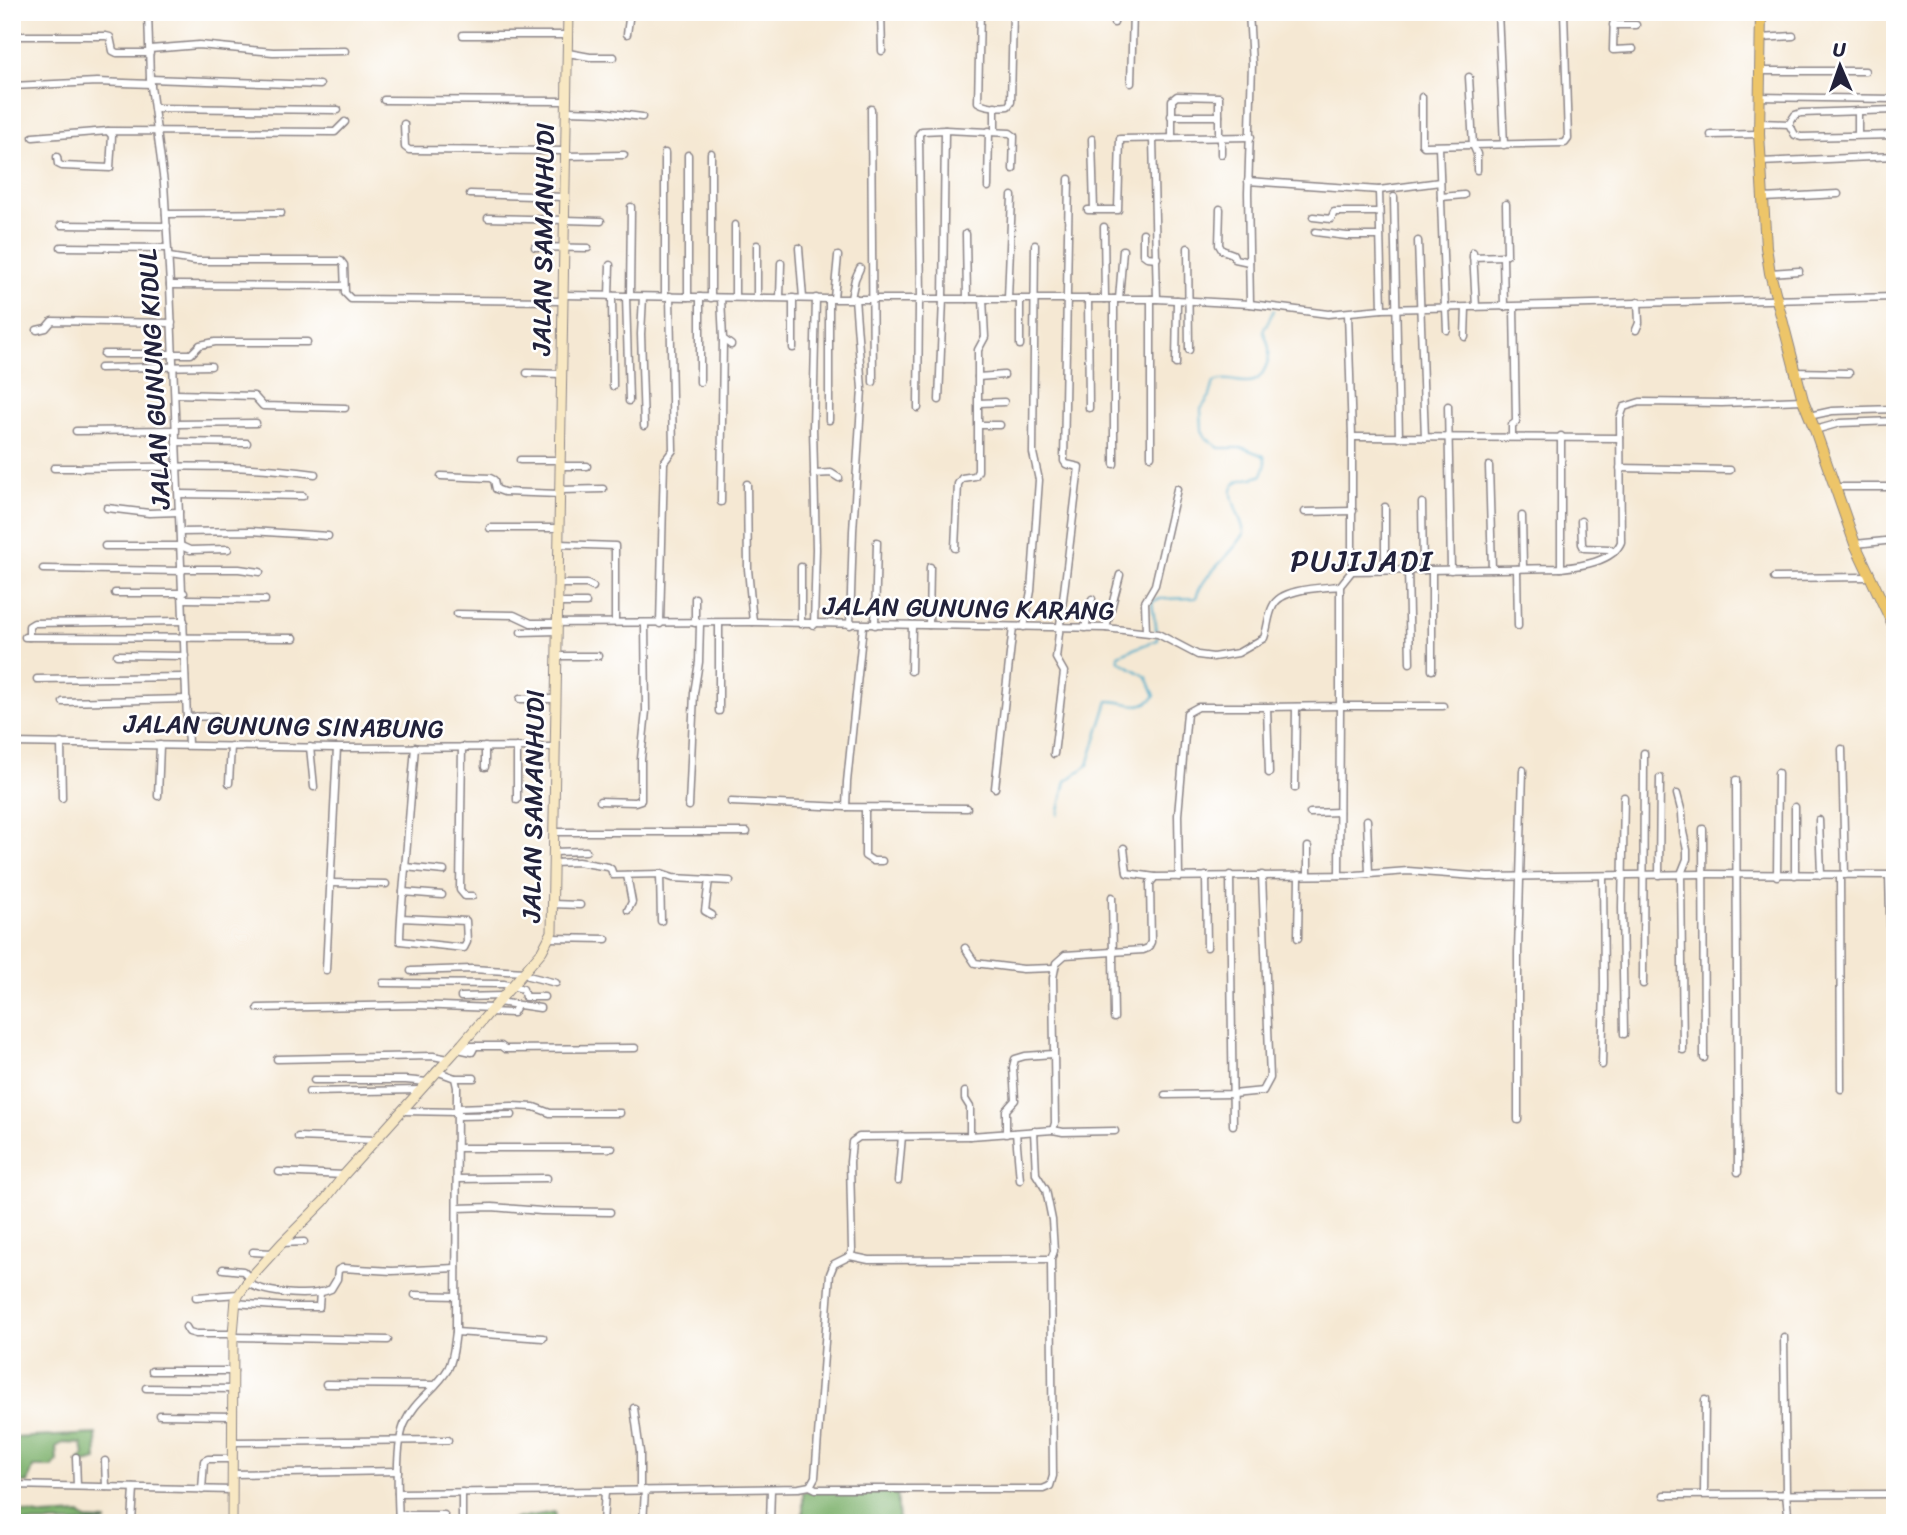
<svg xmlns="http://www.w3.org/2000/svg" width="1907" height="1535" font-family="Sriracha,sans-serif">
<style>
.forest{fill:#7fb26e;stroke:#506a54;stroke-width:2}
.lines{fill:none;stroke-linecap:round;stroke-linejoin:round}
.stream{stroke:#49aac9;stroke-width:2}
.street-casing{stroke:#8c8587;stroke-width:9}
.secondary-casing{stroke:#8c8587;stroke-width:11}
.primary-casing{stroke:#8c8587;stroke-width:12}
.street{stroke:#fff;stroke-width:6}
.secondary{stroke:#f8e8c3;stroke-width:9}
.primary{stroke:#edc569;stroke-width:10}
.labels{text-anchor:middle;stroke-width:5;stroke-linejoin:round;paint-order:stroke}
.street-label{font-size:26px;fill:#22223b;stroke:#fff}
.quarter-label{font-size:30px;letter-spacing:2px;fill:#22223b;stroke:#fff}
</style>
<rect width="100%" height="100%" fill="#fff"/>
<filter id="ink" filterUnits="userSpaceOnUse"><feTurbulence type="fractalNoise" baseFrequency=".0143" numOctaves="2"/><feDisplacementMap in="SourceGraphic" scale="14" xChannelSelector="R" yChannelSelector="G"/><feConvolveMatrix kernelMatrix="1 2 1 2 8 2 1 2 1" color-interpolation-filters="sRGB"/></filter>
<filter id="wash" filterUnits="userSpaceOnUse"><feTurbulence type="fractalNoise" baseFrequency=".00686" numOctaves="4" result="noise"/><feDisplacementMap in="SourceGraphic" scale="28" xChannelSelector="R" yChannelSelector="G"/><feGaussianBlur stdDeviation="1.57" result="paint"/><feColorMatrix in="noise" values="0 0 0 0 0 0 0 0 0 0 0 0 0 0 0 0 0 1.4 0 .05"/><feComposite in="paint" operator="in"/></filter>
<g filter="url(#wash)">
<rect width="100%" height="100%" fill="#f5e8d3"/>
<g class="forest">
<path d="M96,1434L97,1460L80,1464L79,1460L84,1455L82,1444L63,1443L56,1447L57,1461L53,1467H33L28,1483H12V1438Z"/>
<path d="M897,1490L899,1523H803V1492Z"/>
<path d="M12,1510L44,1516L80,1514L86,1520L106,1521V1523H12Z"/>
<path d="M555,1512L554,1523H503L518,1518Z"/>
</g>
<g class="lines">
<g class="stream">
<path d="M1156,630L1152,602L1158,599L1196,598C1204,572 1230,558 1244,534C1245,522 1220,488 1239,481C1246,478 1254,479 1262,475L1266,464L1264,456L1244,448H1219L1206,438L1202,430L1201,409L1210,396L1214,382C1228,376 1241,385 1254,381C1259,379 1259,378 1262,374C1272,357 1271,347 1263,331L1274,310"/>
<path d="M1058,815L1066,781L1088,765L1108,701C1124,700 1141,713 1155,696L1147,677L1119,661L1118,655L1157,640V636"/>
</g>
</g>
</g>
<g filter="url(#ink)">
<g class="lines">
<g class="street-casing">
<g id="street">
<path d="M148,12L150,79L164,183L170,285L188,745"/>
<path d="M881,12L882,51"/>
<path d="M980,12L978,102C986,107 999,107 1008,106L1011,102L1013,12"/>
<path d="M1249,12L1252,64L1248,193L1250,304"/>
<path d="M1498,12L1504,145"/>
<path d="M1614,12L1613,50L1633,49"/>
<path d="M1114,23V12"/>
<path d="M1613,25H1636"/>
<path d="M627,34L630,12"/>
<path d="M463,35H568"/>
<path d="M12,36H106L110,37L113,51L117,53H150"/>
<path d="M1761,38L1793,36"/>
<path d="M150,49L199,45L273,52L345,51"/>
<path d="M568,53L590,57H614"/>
<path d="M1761,71H1865"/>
<path d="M1469,77L1473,145L1477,154V170"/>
<path d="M150,79L320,85"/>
<path d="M1131,83L1133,12"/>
<path d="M12,86L97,82L151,84"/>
<path d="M1422,97V144L1424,146L1565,143L1568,139L1564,12"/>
<path d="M1760,97L1895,99"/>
<path d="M384,100L567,101"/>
<path d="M155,108L338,110"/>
<path d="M871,109L873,382"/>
<path d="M567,111L603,112L642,117"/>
<path d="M1171,116H1219"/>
<path d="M1759,123L1789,124L1795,135L1801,137L1895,135"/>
<path d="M404,124L405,147L409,150L566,151"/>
<path d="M1789,124L1795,115L1801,113L1895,110"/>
<path d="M995,131V106"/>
<path d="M1711,135L1759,134"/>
<path d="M1858,135V111"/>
<path d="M33,137L108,131"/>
<path d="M1221,137V154"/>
<path d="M1172,138V100L1177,96L1219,97V137"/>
<path d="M1092,139L1094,210"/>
<path d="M1153,139L1157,299"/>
<path d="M1439,147L1445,308"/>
<path d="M665,153V297"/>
<path d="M711,153V298"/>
<path d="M688,155V297"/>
<path d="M566,156L624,155"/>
<path d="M57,157L58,164L62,166L110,168L112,136L108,131L335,132L345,122"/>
<path d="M1760,162L1895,156"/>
<path d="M1248,181L1379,190L1440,182"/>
<path d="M988,187L989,131"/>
<path d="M1379,190L1382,309"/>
<path d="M470,194L565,197"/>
<path d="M1394,197L1399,438"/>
<path d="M1441,197L1464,195"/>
<path d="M1763,198L1838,194"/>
<path d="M1220,209L1219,245L1222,250L1233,254L1235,259L1249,262"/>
<path d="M1088,210H1118L1120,139L1251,137"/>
<path d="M166,214L281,213"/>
<path d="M1313,217L1331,219L1334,212H1379"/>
<path d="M488,218L601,221"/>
<path d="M61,225L167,226"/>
<path d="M1104,227L1105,299"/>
<path d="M1315,232L1347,236H1379"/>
<path d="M1143,233V254L1147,257L1157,258"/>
<path d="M966,234L967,299"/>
<path d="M1418,241L1425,438"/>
<path d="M61,247L167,248"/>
<path d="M535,247L588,248"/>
<path d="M799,248L803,298"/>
<path d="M1188,248L1189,350"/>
<path d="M1473,252L1476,307"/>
<path d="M169,257L195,261H341L344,265L345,293L351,299L563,301"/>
<path d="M1473,257L1503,256"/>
<path d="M1770,273L1799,271"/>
<path d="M170,285L344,286"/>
<path d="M563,295L829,299H1157L1250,304L1328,314L1382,309L1895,297"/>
<path d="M609,296L610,265"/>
<path d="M612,296L613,386"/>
<path d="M626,296L629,401"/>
<path d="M630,296L631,207"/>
<path d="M643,297L641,334L644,426"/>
<path d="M700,297V382"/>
<path d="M735,297V225"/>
<path d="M757,297V245"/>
<path d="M780,297L781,263"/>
<path d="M721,298L723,339L731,345"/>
<path d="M793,298V348"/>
<path d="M834,298L838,256"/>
<path d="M851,298L855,279L860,268"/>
<path d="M1008,299L1012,196"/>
<path d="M1088,299L1089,408"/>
<path d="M1119,299L1123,250"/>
<path d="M1504,307L1503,256L1507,254L1506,204"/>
<path d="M1446,308L1447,330"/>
<path d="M1348,313L1352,437V571"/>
<path d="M37,330L46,328L52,321L172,323"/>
<path d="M1636,330L1639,323L1638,302"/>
<path d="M1465,337L1466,308"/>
<path d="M1020,345V299"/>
<path d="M104,354H191L200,345L215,342H307"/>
<path d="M1176,364L1177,300"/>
<path d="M100,368L211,366"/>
<path d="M1794,372L1849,373"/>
<path d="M527,373L562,374"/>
<path d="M978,377L1004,375"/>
<path d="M176,394L254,396L263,406L345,408"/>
<path d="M939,400L943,299L945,130"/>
<path d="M979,403L1004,402"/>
<path d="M1448,406L1451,570"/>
<path d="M918,408L919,304L921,298L919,134L922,131L945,130L1010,133L1014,136L1013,169"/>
<path d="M1809,416L1832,411L1895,409"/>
<path d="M829,420V299"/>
<path d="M176,424L256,423"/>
<path d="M979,425H1000"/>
<path d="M1815,430L1840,423L1895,421"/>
<path d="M76,431L176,430"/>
<path d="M1512,436V425L1516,422L1514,307"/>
<path d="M1561,436V568"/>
<path d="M1352,437L1620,438"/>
<path d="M176,442L247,443"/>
<path d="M1151,456V299"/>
<path d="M520,460H560"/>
<path d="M1114,464V299"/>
<path d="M560,466H587"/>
<path d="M1489,466L1492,569"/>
<path d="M54,468C141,468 229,462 315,474"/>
<path d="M1620,468L1730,470"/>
<path d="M814,474L831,473L839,478"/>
<path d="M441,476L490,478L494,480L496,489L504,492L560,494"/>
<path d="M747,484L748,569L753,622"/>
<path d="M1834,487H1895"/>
<path d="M560,490L603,489"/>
<path d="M179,494L303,496"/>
<path d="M721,502L723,339"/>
<path d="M1422,503L1423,570"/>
<path d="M1385,507V569"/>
<path d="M107,508L149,513L179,512"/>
<path d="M1305,512L1353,511"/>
<path d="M1522,516L1523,568"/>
<path d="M1581,521L1582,544L1584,548L1609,549L1614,552"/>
<path d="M490,528H559"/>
<path d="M180,532L251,531L328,536"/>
<path d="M559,544L615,546V622"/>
<path d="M1855,544L1895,540"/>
<path d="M105,546H181L190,550L228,549"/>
<path d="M955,548L958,484L962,478L975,476L978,471V350L985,337L983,299"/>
<path d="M43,569L182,571"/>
<path d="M181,569H239L260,572"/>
<path d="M1408,569L1410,663"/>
<path d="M1517,569L1518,626"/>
<path d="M1432,570V670"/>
<path d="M1774,578L1869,577"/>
<path d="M558,584H587L593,587"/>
<path d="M115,593H184"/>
<path d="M184,599L265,600"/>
<path d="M558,603H586"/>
<path d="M457,614L514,615L531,623L753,622L1106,628L1158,634L1198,655L1213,657L1238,653L1264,638C1268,627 1268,615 1273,606C1281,588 1322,588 1340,586"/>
<path d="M695,623V598"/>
<path d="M660,624L664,462L673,450L670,296"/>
<path d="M719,624V711"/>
<path d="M801,624V567"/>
<path d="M814,625L816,549L813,428L816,298"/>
<path d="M850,625L853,531L862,389L855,298"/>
<path d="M875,625L877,542"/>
<path d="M929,625L930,567"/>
<path d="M863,626L847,782L846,807L967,808"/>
<path d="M1024,627L1031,591L1039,480L1033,453L1035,245"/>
<path d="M1085,628L1092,599"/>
<path d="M1106,628L1120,575"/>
<path d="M521,632L557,631"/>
<path d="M1146,632L1145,602L1155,585L1177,489"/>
<path d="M25,637L294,638"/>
<path d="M29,637V626L34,623L184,621"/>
<path d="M117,655L185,656"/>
<path d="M557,656H598"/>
<path d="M911,671L912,625"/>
<path d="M37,679L185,677"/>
<path d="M520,699H556"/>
<path d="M63,702L187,699"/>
<path d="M188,717L216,716"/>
<path d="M12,743L337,748L555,747"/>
<path d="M61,743L62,798"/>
<path d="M310,747L314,787"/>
<path d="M462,747L460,890L465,896H472"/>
<path d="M485,747V767"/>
<path d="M1842,749L1845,875"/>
<path d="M1054,754L1064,672L1056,658L1079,467L1066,464L1064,461L1069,179"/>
<path d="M1269,773L1267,707L1340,706V586L1352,571L1561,568C1580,566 1613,562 1621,542L1620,418L1624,407L1640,402L1722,403L1803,400"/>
<path d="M1736,780L1738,1172"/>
<path d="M229,783L231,746"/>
<path d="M995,788L1013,627"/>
<path d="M1295,788L1296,707"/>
<path d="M1677,794L1682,813L1683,832L1687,850V859L1681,874L1683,1050"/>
<path d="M158,796L160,745"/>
<path d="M517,800V747"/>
<path d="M600,801L635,802L641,800V759L646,711L645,623"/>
<path d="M731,802L846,807"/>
<path d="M689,806L694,693L699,662L700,624"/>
<path d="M865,808V856L873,861H882"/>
<path d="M1310,813L1339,812"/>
<path d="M1367,820L1369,874"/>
<path d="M1819,820L1821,875"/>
<path d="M1703,829L1704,1058"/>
<path d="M554,832H747"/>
<path d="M1308,847V875"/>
<path d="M1124,848L1127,873L1155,877"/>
<path d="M553,852L586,851"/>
<path d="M553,863L578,862L608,867L611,869L613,875L661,874L673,878L730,881"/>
<path d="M405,867L444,871"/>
<path d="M660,874L661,921"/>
<path d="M627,875L632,902L628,910"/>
<path d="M1230,875L1233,1125"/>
<path d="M1339,875L1340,706H1443"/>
<path d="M1659,875L1660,778"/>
<path d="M1795,875V807"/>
<path d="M1840,875L1841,1089"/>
<path d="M1889,875L1891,952"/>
<path d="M1206,876L1207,947"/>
<path d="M1777,876L1778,773"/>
<path d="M1179,877L1178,815L1187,713L1198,707H1267"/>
<path d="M709,880L705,911L712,915"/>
<path d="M330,883L386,884"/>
<path d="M403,892L442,895"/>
<path d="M1112,897L1114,1018"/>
<path d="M552,904L580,905"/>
<path d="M401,918L466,921L467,942L464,948L400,941C400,929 401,917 402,905L415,747"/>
<path d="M550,938L606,939"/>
<path d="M1298,938L1299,875"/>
<path d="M965,948L975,963L1023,969L1054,968"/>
<path d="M326,970L337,748"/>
<path d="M411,971L472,969L524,972L528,976L556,983"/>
<path d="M383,983L504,984L523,989L525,997H544"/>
<path d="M1643,984L1644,753"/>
<path d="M461,997L503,996"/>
<path d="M498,1002L540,1008"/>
<path d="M258,1008L417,1005L493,1008"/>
<path d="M489,1012L513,1013L517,1006"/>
<path d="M1624,1034L1622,907L1624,797"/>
<path d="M462,1044L467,1046H501L505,1049L635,1048"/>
<path d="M458,1049L472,1052L475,1046"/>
<path d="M277,1059L433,1056L448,1059"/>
<path d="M1602,1065L1604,985L1603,876"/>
<path d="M455,1078H474"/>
<path d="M314,1080H406L427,1082"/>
<path d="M309,1092L420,1090"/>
<path d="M965,1092V1099L970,1107V1136"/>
<path d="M1165,1095L1233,1094L1263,1091L1270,1078L1262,875"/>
<path d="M458,1108L512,1106L534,1107L550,1113H620"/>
<path d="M404,1111L458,1112"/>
<path d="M458,1116L512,1115"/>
<path d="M1518,1120V952L1523,770"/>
<path d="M1053,1130L1063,1132L1115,1131"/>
<path d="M1016,1133L1020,1180"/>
<path d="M1006,1134V1110L1015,1100L1013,1067L1015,1059L1025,1056L1053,1054"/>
<path d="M298,1137L376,1140"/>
<path d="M458,1148H612"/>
<path d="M279,1172L344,1175"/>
<path d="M457,1179L547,1178"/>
<path d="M898,1181L902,1136"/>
<path d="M457,1208L492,1207L541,1211L610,1212"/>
<path d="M282,1243L304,1242"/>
<path d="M253,1252L272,1253"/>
<path d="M850,1256L869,1260L1051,1259"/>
<path d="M223,1269L243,1271L250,1278"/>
<path d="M246,1282C264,1294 312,1298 331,1289L337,1279L338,1270L342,1268L392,1271L456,1268"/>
<path d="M415,1295L456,1296"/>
<path d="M196,1297L239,1294"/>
<path d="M235,1303L288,1307H319L320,1292"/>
<path d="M186,1327L189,1332L196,1334H233"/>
<path d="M456,1332L543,1338"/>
<path d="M233,1337L388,1340"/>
<path d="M1784,1337L1786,1494L1789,1523"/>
<path d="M152,1371H234"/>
<path d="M326,1384L435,1385"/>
<path d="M146,1388L233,1389"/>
<path d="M634,1408L640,1452V1490"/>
<path d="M160,1415L233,1416"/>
<path d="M233,1442L448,1440"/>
<path d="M76,1457L77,1486"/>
<path d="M105,1461L106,1487"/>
<path d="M232,1474L398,1471"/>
<path d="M12,1485L232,1490"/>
<path d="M810,1486L815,1477L830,1274L834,1264L850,1256L852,1250L850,1162L852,1142L859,1137L970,1136L1053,1130L1055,1123L1053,978L1056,963L1065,955L1143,950L1148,948L1151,942L1150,883L1155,877L1356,875L1408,871L1488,877L1704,874L1895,875"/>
<path d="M202,1490L204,1461L208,1459H233"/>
<path d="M462,1492V1517"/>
<path d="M398,1493L605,1491"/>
<path d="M1704,1494L1705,1400"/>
<path d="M1664,1495L1895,1494"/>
<path d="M399,1515H444"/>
<path d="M132,1523L134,1488"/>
<path d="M399,1523C398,1497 395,1448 404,1425C414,1400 436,1390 448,1369C454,1358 454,1344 456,1332L457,1087L455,1078L436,1071"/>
<path d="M603,1523L605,1491L799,1488L810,1486L816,1489H1043L1050,1486L1053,1476L1051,1259L1054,1251L1052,1220L1046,1190L1036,1174L1034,1131"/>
<path d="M643,1523L645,1490"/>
<path d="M770,1523L771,1489"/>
</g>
</g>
<g class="secondary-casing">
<path id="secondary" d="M232,1523L233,1334L236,1299L250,1278L281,1244L324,1201L344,1175L462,1044L542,951L552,932L568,12"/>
</g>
<g class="primary-casing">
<path id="primary" d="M1761,12L1759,134L1766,247L1770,273L1803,400L1815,430L1855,544L1895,629"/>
</g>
<use href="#street" class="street"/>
<use href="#secondary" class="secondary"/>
<use href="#primary" class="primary"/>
</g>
</g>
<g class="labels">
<g class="street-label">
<text transform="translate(543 239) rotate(-89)" y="9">JALAN SAMANHUDI</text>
<text transform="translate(154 379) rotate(-93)" y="9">JALAN GUNUNG KIDUL</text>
<text transform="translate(969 608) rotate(1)" y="9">JALAN GUNUNG KARANG</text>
<text transform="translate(284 726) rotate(1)" y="9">JALAN GUNUNG SINABUNG</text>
<text transform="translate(533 806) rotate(-89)" y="9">JALAN SAMANHUDI</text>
</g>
<g class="quarter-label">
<text x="1362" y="571">PUJIJADI</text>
</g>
</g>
<rect width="1907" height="1535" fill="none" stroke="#fff" stroke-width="42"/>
<g transform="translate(1840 66) rotate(358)" stroke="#ffffff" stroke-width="5" paint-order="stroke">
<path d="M0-5L12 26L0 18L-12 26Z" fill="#22223b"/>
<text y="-10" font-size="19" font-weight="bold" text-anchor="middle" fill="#22223b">U</text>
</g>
</svg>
